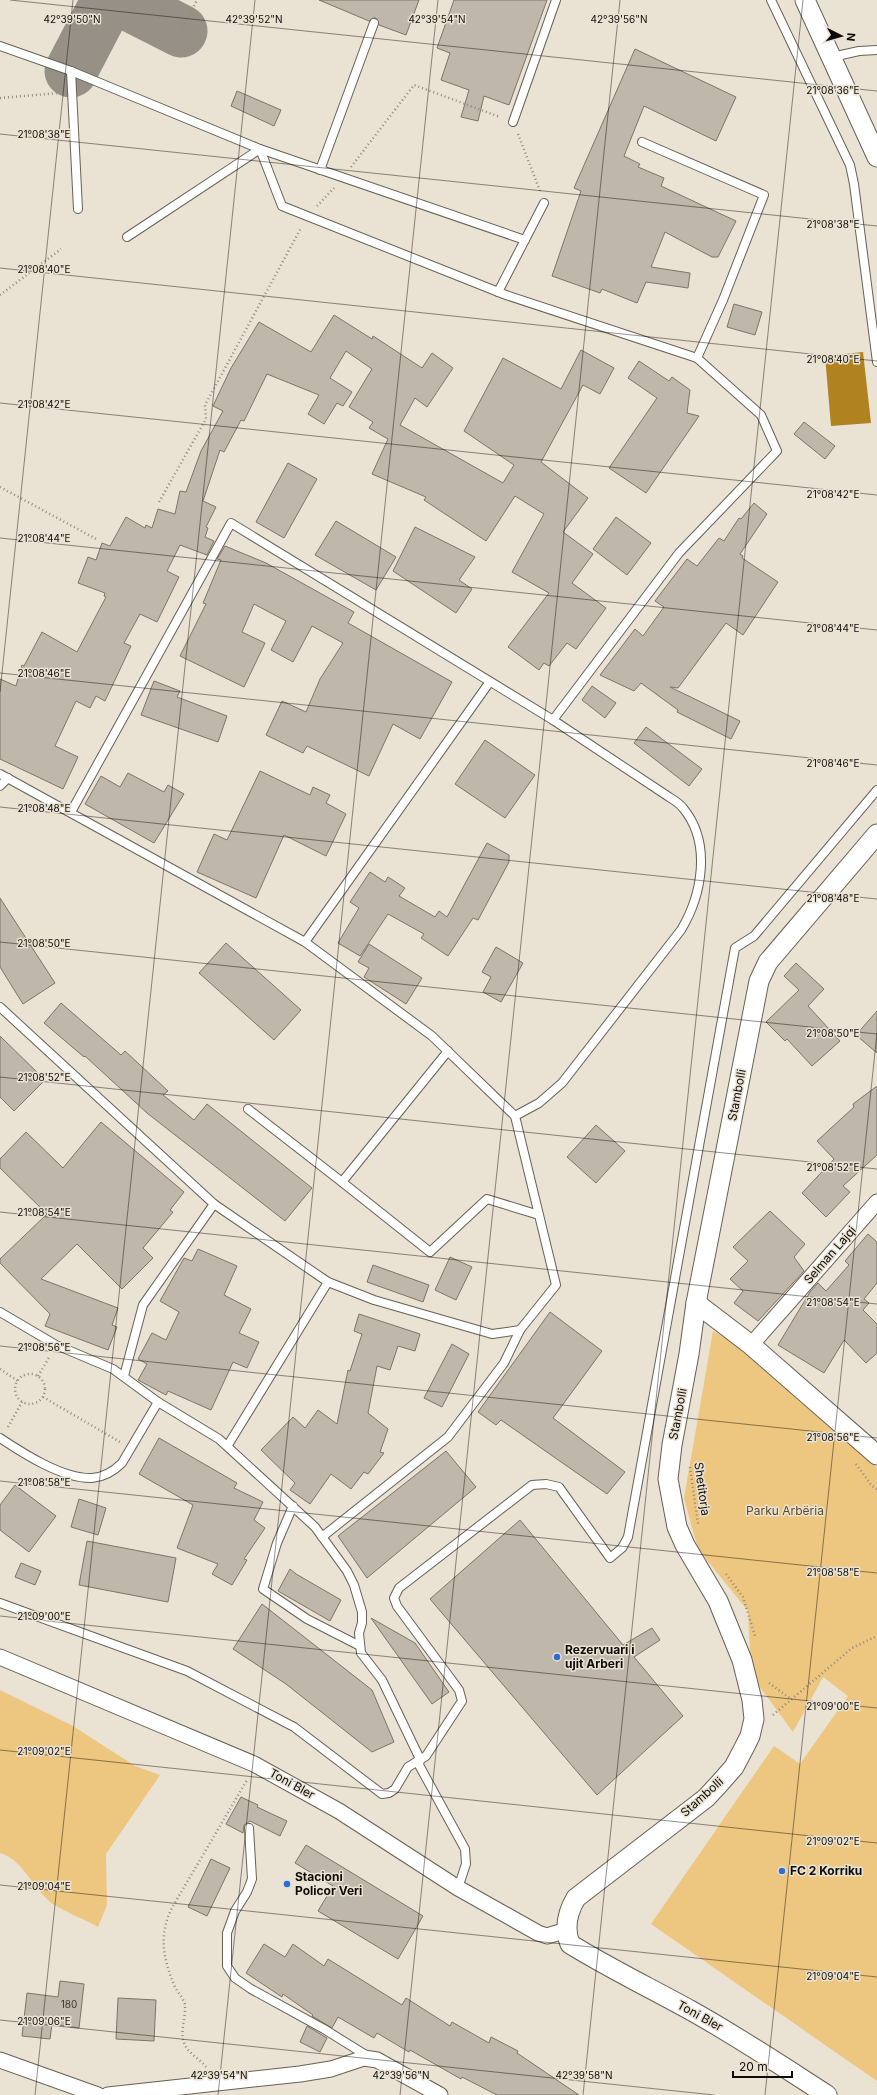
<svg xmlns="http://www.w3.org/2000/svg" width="877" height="2095" font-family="Inter,sans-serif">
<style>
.green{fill:#edc67f}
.water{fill:#b18320}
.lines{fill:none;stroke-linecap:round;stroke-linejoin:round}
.taxiway{stroke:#969086;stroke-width:53}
.building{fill:#bfb7a9;stroke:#7c7568}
.service-casing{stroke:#686154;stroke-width:10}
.minor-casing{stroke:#686154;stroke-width:17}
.tertiary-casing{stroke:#686154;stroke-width:21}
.path{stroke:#8f897e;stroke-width:2.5;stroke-dasharray:1 3;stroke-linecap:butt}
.service{stroke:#fff;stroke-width:8}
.minor{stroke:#fff;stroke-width:15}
.tertiary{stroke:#fff;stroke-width:19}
.ticks{fill:none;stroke:#0e0b07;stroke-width:1;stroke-opacity:0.45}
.poi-dot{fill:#2f6bd9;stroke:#eae2d3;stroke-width:1.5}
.labels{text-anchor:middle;stroke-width:3;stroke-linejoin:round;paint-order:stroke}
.number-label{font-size:10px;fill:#3a3630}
.street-label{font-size:12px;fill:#0e0b07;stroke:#eae2d3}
.park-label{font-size:12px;fill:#5f4a24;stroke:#eae2d3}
.poi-label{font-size:12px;font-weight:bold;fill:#0e0b07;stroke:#eae2d3;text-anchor:start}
.ticks-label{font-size:10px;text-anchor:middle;fill:#0e0b07;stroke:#eae2d3;stroke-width:3;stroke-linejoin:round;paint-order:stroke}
</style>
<rect width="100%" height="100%" fill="#eae2d3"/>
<g class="green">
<path d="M713,1331L729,1340L877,1468V2081L651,1924L774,1746L800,1764L848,1696L823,1677L793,1732L751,1675L748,1611L698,1549L684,1498Z"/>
<path d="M0,1690L73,1726L135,1766L160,1775L106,1854L107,1905L98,1927C84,1919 67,1913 53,1904C34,1891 24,1860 0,1853Z"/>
</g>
<path class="water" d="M863,352L871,423L831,426L825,356Z"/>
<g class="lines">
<g class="taxiway">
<path d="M120,0L181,31"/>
<path d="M71,71L108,0"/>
</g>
</g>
<g class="building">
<path d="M319,0H419L406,35L379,25L376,18H373L369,21Z"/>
<path d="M454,0H547L509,105L484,96L478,121L461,117L469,90L441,80L450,53L437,48Z"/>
<path d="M635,49L736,97L716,141L644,106L624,156L640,164L638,167L664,178L661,186L736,221L718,257H712L665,232L651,267L690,273L688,288L646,282L637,303L602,289L600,293L552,276L581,191L574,188Z"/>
<path d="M237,91L281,110L274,126L231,106Z"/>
<path d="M734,304L762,312L755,335L727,327Z"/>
<path d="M334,315L372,339L373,336L422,368L432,353L453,368L427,407L415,398L400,425L503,483L514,465L464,431L503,358L561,389L581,350L614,368L600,394L583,385L541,462L588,498L563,532L593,554L572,583L606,608L576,649L567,643L549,666L544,663L539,670L508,647L549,593L512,572L544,514L515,496L486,541L424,500L426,497L372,474L388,439L369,428L373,422L349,407L372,369L346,351L330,378L352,392L343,406L337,403L324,424L308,414L319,395L267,374L244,421L241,420L224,452L220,450L203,501L216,507L206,527L208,528L205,537L214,541L207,555L180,545L167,571L179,577L157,622L140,614L124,643L131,646L105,701L96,696L90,708L76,701L55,746L78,757L63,789L0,759V679L16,686L22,665L24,666L42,632L77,652L106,597L104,596L105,593L78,583L88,557L96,560L102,543L110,546L126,517L145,528L146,525L152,528L158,509L175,514L180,491L186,492L201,451L223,411L213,406L231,368L259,322L311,352Z"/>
<path d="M639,361L669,381L672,377L690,390L687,413L699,416L646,493L609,468L657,398L628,378Z"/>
<path d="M804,422L835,446L825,459L794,434Z"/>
<path d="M288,463L317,479L284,538L256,522Z"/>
<path d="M754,503L767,514L740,554L743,556L742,558L778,582L743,635L726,623L678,688L670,687L740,721L731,739L677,712L678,710L641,683L634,691L600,675L635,629L643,636L664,607L655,601L687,559L697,566L719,538L724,541L739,518L741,519Z"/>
<path d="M616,517L651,543L627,575L593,549Z"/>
<path d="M336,521L396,557L376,590L315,555Z"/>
<path d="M415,527L475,557L459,580L472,589L456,613L393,571Z"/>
<path d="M225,546L266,563L354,612L348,623L452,682L420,739L393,724L369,776L307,746L303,753L266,735L282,701L306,712L320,679L343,643L312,626L293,662L271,650L286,621L254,604L242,632L265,643L244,687L180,656L206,604L203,603L221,560L217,559Z"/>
<path d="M154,681L180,691L177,697L227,716L218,742L141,715Z"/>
<path d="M592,686L616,703L605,718L582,700Z"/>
<path d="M646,727L702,769L689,786L634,743Z"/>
<path d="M485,740L535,775L505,818L455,784Z"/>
<path d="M260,771L310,795L313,787L330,795L326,803L346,814L326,856L284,835L256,898L197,872L214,834L227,840Z"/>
<path d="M128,773L164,792L168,785L184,794L154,843L85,804L101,776L120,787Z"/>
<path d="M487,843L509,855V862L478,920L473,918L448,956L421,938L424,934L388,914L360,956L338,943L359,908L350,902L370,872L385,882L388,877L405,888L399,896L435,917L439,911L447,917Z"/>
<path d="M0,898L55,983L23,1004L0,967Z"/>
<path d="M226,943L301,1010L274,1040L199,973Z"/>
<path d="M369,944L422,978L406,1004L364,977L369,968L358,962Z"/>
<path d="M496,947L523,963L501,1002L483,992L491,977L482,972Z"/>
<path d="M796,963L824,989L808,1006L840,1041L812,1066L787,1039L785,1041L766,1022L799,990L784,976Z"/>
<path d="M61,1003L121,1055L125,1051L168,1091L163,1095L194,1120L207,1104L312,1188L285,1221L147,1113L85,1056L84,1057L44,1023Z"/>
<path d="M877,1011V1053L856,1035Z"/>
<path d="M0,1036L45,1080L14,1111L0,1097Z"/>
<path d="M877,1086V1155L843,1186L850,1192L826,1217L802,1193L834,1159L817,1141L854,1107L853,1104Z"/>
<path d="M101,1122L184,1192L170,1210L173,1212L143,1248L153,1258L122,1289L77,1244L41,1279L118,1308L112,1325L117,1327L108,1350L45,1326L50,1314L0,1263V1259L47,1214L0,1168V1159L26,1132L63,1168Z"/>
<path d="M596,1125L625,1151L596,1183L567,1157Z"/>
<path d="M770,1211L805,1244L794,1257L804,1271L758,1321L734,1303L743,1291L730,1279L748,1261L733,1247Z"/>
<path d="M868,1234L877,1242V1283L864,1299L869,1303L863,1310L877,1324V1353L866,1363L844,1340L824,1373L778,1345L810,1292L818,1283L826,1291L849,1265L845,1261Z"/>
<path d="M198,1249L237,1266L224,1295L251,1309L239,1333L259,1342L247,1368L233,1362L211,1410L168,1391L166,1395L138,1380L147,1364L138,1359L152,1333L166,1340L179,1312L160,1301L184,1258L192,1261Z"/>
<path d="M450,1257L472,1267L456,1300L435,1290Z"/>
<path d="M373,1265L429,1285L423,1302L367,1282Z"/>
<path d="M550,1312L602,1351L553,1418L625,1472L607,1494L501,1420L496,1425L478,1412Z"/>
<path d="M359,1314L420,1334L415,1351L398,1346L390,1370L377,1366L368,1413L388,1429L380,1452L384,1453L368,1474L364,1472L351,1489L331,1474L310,1504L290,1490L295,1483L261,1450L293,1417L305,1428L318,1410L337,1424L348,1370L350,1371L362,1334L354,1331Z"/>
<path d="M452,1344L469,1354L442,1407L424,1398Z"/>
<path d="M159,1438L237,1483L234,1488L263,1502L254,1520L265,1528L244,1559L247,1560L232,1585L212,1574L218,1564L177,1548L193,1505L139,1474Z"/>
<path d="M446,1451L476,1487L367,1578L338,1536Z"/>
<path d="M15,1485L56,1516L29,1552L0,1530V1505Z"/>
<path d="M79,1499L106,1508L98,1535L71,1527Z"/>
<path d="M520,1520L623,1645L652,1628L660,1640L634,1657L683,1716L597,1795L430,1599Z"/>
<path d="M87,1541L176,1558L168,1602L79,1585Z"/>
<path d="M21,1563L41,1571L35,1585L15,1577Z"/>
<path d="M290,1569L296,1574L341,1600L330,1621L278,1591Z"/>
<path d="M262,1604L372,1690L394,1742L372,1752L286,1684L233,1649Z"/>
<path d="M371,1618L415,1643L449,1692L432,1704Z"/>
<path d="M241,1797L258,1805L257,1807L287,1821L280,1836L250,1821L244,1825L243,1833L226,1824Z"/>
<path d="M306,1845L423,1916L398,1959L318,1911L333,1886L295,1863Z"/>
<path d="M211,1859L230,1868L207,1916L188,1907Z"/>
<path d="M264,1944L285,1957L293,1944L324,1966L328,1959L402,2005L406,1998L450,2026L452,2022L489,2043L491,2037L518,2051L517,2053L579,2095H497L462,2077L461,2079L410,2050L409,2052L377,2033L374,2038L338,2017L332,2028L312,2016L313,2015L283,1994L282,1997L246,1973Z"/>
<path d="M60,1981L84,1984L79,2028L52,2024L50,2039L22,2036L27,1993L58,1997Z"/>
<path d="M118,1998L156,2000L154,2041L116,2039Z"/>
<path d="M307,2026L327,2038L320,2052L300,2042Z"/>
</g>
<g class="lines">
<g class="service-casing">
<g id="service">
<path d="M771,0L850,165L854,184L877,362"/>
<path d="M0,46L71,71L260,149L282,206L506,295L697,358L761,415L777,451L679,553L553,720"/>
<path d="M832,57L859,51L877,50"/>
<path d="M71,71L78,209"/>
<path d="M513,122L556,0"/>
<path d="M642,142L764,195L723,300L697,358"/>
<path d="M320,170L374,23"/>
<path d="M127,237L260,149L525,240"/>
<path d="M498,292L544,203"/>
<path d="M0,774L305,942L432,1036L515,1116L556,1285L520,1330L492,1334L374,1300L328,1282L214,1204"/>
<path d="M0,786L8,778"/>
<path d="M71,812L231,523L553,720L669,797C674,800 680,804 683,808C712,843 702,895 681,930L562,1083L539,1103L515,1116"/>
<path d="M305,942L489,683"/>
<path d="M0,1007L214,1204L143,1305L124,1376"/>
<path d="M248,1109L342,1182L448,1051"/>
<path d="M342,1182L430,1252L487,1199L539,1215"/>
<path d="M0,1312L56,1345L113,1369L158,1402L219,1439L315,1527L347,1571L354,1585L362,1612V1623L359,1633L361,1653L382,1680L420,1759L419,1765L465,1849L466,1864L458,1888"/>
<path d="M0,1438C24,1454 63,1479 92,1478C104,1477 114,1471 122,1463L158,1402"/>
<path d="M228,1445L328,1282"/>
<path d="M293,1506L277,1543L263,1589L307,1619L360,1646"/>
<path d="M322,1537L448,1437L504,1363L520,1330"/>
<path d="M0,1603L187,1671L294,1727L382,1794L389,1793L395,1789L408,1767L426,1756L462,1701L459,1690L397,1606L394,1598L399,1588L532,1485L546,1484L559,1487L610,1558L622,1548L628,1537L735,948L754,936L877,790"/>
<path d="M249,1828L252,1879L247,1892L235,1911L227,1933V1966L235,1978L251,1989L324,2029L369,2057"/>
</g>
</g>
<g class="minor-casing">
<g id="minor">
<path d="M751,1345L877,1202"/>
<path d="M0,1657L254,1764L339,1811L458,1888L538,1933L547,1936L567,1930"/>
<path d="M0,2060L98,2095"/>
<path d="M108,2095L300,2074L331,2069L364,2058L377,2060L440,2095"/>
</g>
</g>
<g class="tertiary-casing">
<g id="tertiary">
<path d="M805,0L877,157"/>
<path d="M696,1303L751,1345L877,1455"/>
<path d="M827,2095C782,2066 737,2036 690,2010C650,1988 609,1968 570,1944C564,1928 567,1913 576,1898L706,1798L719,1784L734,1767L744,1748L750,1736L754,1719L752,1700L742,1660L718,1601L685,1545L677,1527L668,1479L672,1445L689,1354L696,1303L759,981L768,962L877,834"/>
</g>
</g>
<g class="path">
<path d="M181,31L197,0"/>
<path d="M0,98L59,93"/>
<path d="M518,134L540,191"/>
<path d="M351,167L414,85L500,117"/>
<path d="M317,206L334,188"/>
<path d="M0,295L61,249"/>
<path d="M0,487L98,540"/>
<path d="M159,502L206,419L205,405L301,228"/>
<path d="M0,1369L18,1381"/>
<circle cx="30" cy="1389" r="15"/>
<path d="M38,1376L50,1356"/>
<path d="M43,1397L120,1442"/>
<path d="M8,1427L22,1402"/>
<path d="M856,1464L872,1486L877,1489"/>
<path d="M690,1467L698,1524"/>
<path d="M726,1574L743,1597L755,1636"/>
<path d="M769,1683L791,1699"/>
<path d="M773,1715L852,1648L877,1636"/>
<path d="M206,2067C200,2059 189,2054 185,2045C179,2033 186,2018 185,2006C185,2000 178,1993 175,1987C163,1959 158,1934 173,1906L247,1780"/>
</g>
<use href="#service" class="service"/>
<use href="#minor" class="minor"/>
<use href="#tertiary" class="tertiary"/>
</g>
<path class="ticks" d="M10,0L877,91M0,134L877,226M0,268L877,361M0,403L877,495M0,538L877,630M0,673L877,765M0,692L73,0M0,807L877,899M0,942L877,1034M0,1077L877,1169M0,1212L877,1304M0,1346L877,1438M0,1481L877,1573M0,1616L877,1708M0,1750L877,1843M0,1885L877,1977M0,2020L714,2095M35,2095L255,0M218,2095L438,0M400,2095L620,0M583,2095L803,0M765,2095L877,1033"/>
<g class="poi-dot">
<circle cx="557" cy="1657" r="4"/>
<circle cx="782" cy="1871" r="4"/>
<circle cx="287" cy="1884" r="4"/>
</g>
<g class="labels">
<g class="number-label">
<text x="69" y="2008">180</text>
</g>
<g class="street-label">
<text transform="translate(737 1095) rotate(-79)" y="4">Stambolli</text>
<text transform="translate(830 1255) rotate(-49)" y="4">Selman Lajqi</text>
<text transform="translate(678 1414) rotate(-79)" y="4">Stambolli</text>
<text transform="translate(702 1489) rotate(82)" y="4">Shetitorja</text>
<text transform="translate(292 1784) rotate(29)" y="4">Toni Bler</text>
<text transform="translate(702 1797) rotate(-42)" y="4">Stambolli</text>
<text transform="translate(700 2016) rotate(29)" y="4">Toni Bler</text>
</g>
<g class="park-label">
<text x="785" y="1515">Parku Arbëria</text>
</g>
<g class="poi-label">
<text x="565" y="1654">Rezervuari i<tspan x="565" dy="14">ujit Arberi</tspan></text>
<text x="790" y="1875">FC 2 Korriku</text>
<text x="295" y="1881">Stacioni<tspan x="295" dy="14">Policor Veri</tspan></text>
</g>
</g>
<g class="ticks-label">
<text x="72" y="23">42°39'50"N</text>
<text x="254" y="23">42°39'52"N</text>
<text x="437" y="23">42°39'54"N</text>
<text x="619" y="23">42°39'56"N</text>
<text x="833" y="94">21°08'36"E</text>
<text x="44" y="138">21°08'38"E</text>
<text x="833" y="228">21°08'38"E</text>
<text x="44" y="273">21°08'40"E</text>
<text x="833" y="363">21°08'40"E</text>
<text x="44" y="408">21°08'42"E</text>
<text x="833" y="498">21°08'42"E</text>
<text x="44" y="542">21°08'44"E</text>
<text x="833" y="632">21°08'44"E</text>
<text x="44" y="677">21°08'46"E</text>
<text x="833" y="767">21°08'46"E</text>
<text x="44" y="812">21°08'48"E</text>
<text x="833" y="902">21°08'48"E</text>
<text x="44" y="947">21°08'50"E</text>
<text x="833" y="1037">21°08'50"E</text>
<text x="44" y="1081">21°08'52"E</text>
<text x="833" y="1171">21°08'52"E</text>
<text x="44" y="1216">21°08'54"E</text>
<text x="833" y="1306">21°08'54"E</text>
<text x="44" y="1351">21°08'56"E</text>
<text x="833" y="1441">21°08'56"E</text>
<text x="44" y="1486">21°08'58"E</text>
<text x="833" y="1576">21°08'58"E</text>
<text x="44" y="1620">21°09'00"E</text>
<text x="833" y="1710">21°09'00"E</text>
<text x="44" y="1755">21°09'02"E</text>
<text x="833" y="1845">21°09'02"E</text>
<text x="44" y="1890">21°09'04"E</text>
<text x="833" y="1980">21°09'04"E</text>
<text x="44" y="2025">21°09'06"E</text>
<text x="219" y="2079">42°39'54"N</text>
<text x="401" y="2079">42°39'56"N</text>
<text x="584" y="2079">42°39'58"N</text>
</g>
<g transform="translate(841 36) rotate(96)" stroke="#eae2d3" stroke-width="3" paint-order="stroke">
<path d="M0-3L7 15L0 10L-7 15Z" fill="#0e0b07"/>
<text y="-6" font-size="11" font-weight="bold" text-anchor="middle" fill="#0e0b07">N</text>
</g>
<path d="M733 2071v6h59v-6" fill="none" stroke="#0e0b07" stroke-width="2"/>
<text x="739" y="2071" font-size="12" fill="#0e0b07" stroke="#eae2d3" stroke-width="3" paint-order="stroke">20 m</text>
</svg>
